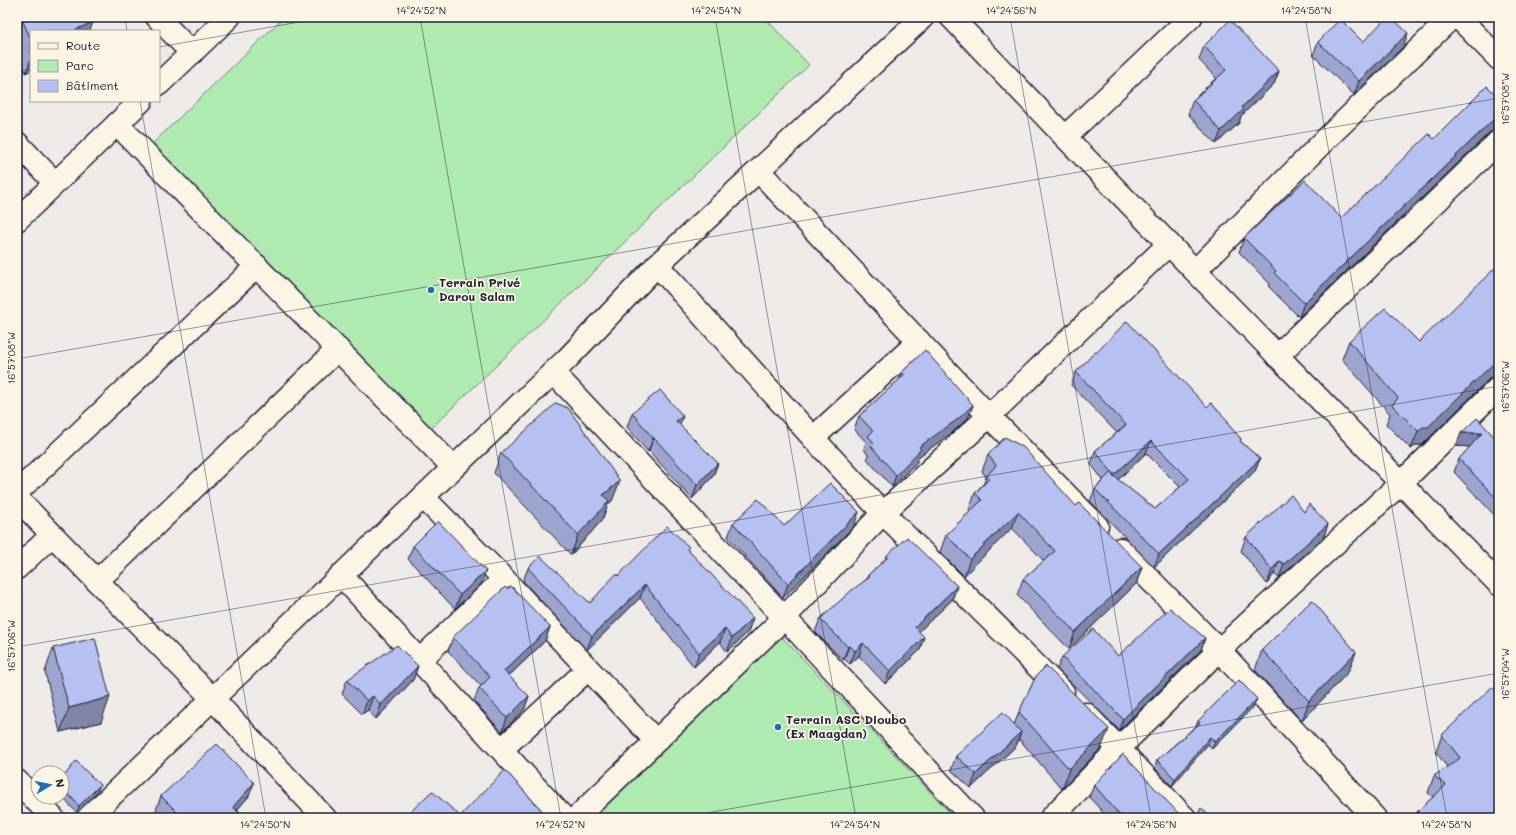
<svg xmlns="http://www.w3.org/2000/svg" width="1516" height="835" font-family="Mali,sans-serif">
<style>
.green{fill:#afeab0;stroke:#688676}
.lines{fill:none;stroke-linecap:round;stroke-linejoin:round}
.minor-casing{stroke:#22223b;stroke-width:25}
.minor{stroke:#fcf5e5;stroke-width:22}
.wall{fill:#9da5cf;stroke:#22223b;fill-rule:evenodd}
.shaded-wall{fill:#7f86a9;stroke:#22223b}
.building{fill:#b6c0f1;stroke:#22223b}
.ticks{fill:none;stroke:#22223b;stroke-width:1;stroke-opacity:0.45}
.poi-dot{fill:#1f6fb2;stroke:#fcf5e5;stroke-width:1.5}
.labels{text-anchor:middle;stroke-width:3.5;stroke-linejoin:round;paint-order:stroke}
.poi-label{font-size:12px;font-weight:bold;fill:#22223b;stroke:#fcf5e5;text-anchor:start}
.neatline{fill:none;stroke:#22223b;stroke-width:1.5}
.ticks-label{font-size:10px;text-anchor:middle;fill:#22223b}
</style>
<rect width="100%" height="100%" fill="#eeeae7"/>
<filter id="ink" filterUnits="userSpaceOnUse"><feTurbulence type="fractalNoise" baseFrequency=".025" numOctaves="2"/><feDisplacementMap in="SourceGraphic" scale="8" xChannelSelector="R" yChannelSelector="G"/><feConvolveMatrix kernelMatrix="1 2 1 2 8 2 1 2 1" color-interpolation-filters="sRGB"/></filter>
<g filter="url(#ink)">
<g class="green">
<path d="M284,17H764L809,65L424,435L150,146Z"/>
<path d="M782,637L955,818H594Z"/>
</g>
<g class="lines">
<g class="minor-casing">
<g id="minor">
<path d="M157,17L192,53"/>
<path d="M951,17L1065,137L1499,584"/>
<path d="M1458,17L1499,59"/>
<path d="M159,84L229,17"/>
<path d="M117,124L453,467"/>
<path d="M1065,137L1191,17"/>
<path d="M17,143L55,183"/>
<path d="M759,171L989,416L1097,526"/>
<path d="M17,220L141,101"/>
<path d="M657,265L813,438L883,513L1063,692"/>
<path d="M1195,271L1326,139L1452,17"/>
<path d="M1277,356L1499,141"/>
<path d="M553,372L973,818"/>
<path d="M813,438L919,341"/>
<path d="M17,492L257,266"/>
<path d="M423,497L504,579L656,741"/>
<path d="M17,498L97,581L212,698L325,818"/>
<path d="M1120,549L1219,650L1375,818"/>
<path d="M17,568L52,535"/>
<path d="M341,575L564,818"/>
<path d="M97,581L338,349"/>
<path d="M420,660L504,579"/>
<path d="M1086,714L1185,818"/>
<path d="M502,749L588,669"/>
<path d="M17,781L53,818"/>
<path d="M88,818L567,359L657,265L923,17"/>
<path d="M576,818L784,618L883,513L989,416L1169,244"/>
<path d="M1051,818L1119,748L1219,650L1401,483L1499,387"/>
</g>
</g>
<use href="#minor" class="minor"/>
</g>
<g class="wall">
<path d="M17,17H91L31,31V70L26,73L17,53Z"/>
<path d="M1318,42H1363L1403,47L1354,95L1313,55Z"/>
<path d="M1204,46L1279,71L1274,84L1241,116L1239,123L1216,144L1188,114L1193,100L1216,78L1199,60Z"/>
<path d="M1498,129L1490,132L1299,317L1269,287L1270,284L1239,252L1244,238L1341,218L1434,139Z"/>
<path d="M1349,341L1496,375L1490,378L1422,445H1416L1411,449L1386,424L1390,414L1342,359Z"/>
<path d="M1096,353L1207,407L1228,421L1227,424L1241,439L1240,441L1260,459L1255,471L1154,567L1090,501L1095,489L1103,480L1091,464L1095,451L1117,433L1071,385L1076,372ZM1146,453L1180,487L1155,509L1118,480Z"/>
<path d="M902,372L973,405L968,418L953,432L918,457L917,462L892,487L867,459L868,455L864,449L866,442L854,429L859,416L899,380Z"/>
<path d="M632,413L680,425L718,463L713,476L692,499L649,451L648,452L627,427Z"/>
<path d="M1499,442V520L1454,472L1459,459L1470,447L1456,446Z"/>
<path d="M501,453L612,501L608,504L602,520L571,555L494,473Z"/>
<path d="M988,455L1076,506L1142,567L1136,584L1069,649L1017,595L1023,579L1044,561L1012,528L964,576L940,552L946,535L971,511L969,510L975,493L984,483L986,477L982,471Z"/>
<path d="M1304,512L1328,524L1323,538L1279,578L1274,574L1267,584L1241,551L1246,537Z"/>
<path d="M733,523L784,526H854L783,598L728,537Z"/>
<path d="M413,546L481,584L455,609L408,559Z"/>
<path d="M688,550L748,632L727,652L720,642L694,667L640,598L587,650L523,581L528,568L590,603L618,576Z"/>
<path d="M886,556L957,586L952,600L919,631L920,650L885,684L859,656L850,664L844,659L843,660L815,632L820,619L867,579L868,575L885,560Z"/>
<path d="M550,627L545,641L509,676L529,696L524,710L502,732L474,701L479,688L481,686L448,651L453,637Z"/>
<path d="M1205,638L1201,650L1119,730L1057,669L1062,657L1118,656Z"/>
<path d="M53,648L101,722L60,732L45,672Z"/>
<path d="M1262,650L1356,652L1348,672L1302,721L1255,670Z"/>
<path d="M418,666L413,680L376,719L368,710L362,714L342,694L347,680Z"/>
<path d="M1499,694V818H1415L1417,812L1433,797L1428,793L1434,776L1447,767L1436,752L1442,735Z"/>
<path d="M1254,706L1212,749L1208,744L1172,786L1155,768L1157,760L1196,726L1198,721Z"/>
<path d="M1019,712L1101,748L1062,789L1019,739L1016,746L971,788L951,770L956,756L1014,725Z"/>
<path d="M62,779L97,792L77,813L62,797Z"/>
<path d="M1094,785L1180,815L1185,818H1108L1089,797Z"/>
<path d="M161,796H249L237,810L244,818H164L156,810Z"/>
</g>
<g class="shaded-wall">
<path d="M93,22L90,31H73Z"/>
<path d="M1408,33L1403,47L1354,95L1359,81Z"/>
<path d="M31,59V70L26,73Z"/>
<path d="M1279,71L1274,84L1241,116L1239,123L1216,144L1221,131L1242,107Z"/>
<path d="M1499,117V127L1498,129L1490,132L1299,317L1304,303L1495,118Z"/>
<path d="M1499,359V375H1496L1490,378L1422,445H1416L1411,449L1418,431L1497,360Z"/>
<path d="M973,405L968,418L953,432L918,457L917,462L892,487L896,475L919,447Z"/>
<path d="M683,416L678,430L676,421Z"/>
<path d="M1461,433H1482L1477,447L1456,446Z"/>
<path d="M653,438H654L648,452Z"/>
<path d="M1151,441L1146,453L1109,488L1114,475Z"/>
<path d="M1260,459L1255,471L1154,567L1159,554Z"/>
<path d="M718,463L713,476L692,499L697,485Z"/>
<path d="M620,481L612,501L608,504L602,520L571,555L578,535L603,495Z"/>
<path d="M859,512L854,526L783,598L788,584Z"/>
<path d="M1018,512L1012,528L964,576L970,559Z"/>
<path d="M1328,524L1323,538L1279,578L1284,564Z"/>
<path d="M1279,561L1274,574L1267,584L1272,570Z"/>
<path d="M1142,567L1136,584L1069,649L1075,632Z"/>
<path d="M486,571L481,584L455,609L460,595Z"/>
<path d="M645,585L640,598L587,650L592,636Z"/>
<path d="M957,586L952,600L910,640L915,627Z"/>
<path d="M753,618L748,632L727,652L732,638Z"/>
<path d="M550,627L545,641L499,685L504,671Z"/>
<path d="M725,629L720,642L694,667L699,653Z"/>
<path d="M924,637L920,650L885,684L890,671Z"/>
<path d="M1205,638L1201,650L1119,730L1123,719Z"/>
<path d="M863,643L859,656L850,664L855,651Z"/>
<path d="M849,646L844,659L843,660L848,647Z"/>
<path d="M1356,652L1348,672L1302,721L1309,701Z"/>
<path d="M418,666L413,680L376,719L381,705Z"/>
<path d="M373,696L368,710L362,714L367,701Z"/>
<path d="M529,696L524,710L502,732L507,718Z"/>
<path d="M110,697L101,722L60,732L69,708Z"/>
<path d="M1257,699L1254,706L1212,749L1215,742Z"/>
<path d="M1109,729L1101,748L1062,789L1069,769Z"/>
<path d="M1021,732L1016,746L971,788L976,774Z"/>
<path d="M1210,737L1208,744L1172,786L1175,779Z"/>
<path d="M254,783L249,796L230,818L233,807Z"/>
<path d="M100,785L97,792L77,813L79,806Z"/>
<path d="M1499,811V818H1491Z"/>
<path d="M544,813L542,818H539Z"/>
</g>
<g class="building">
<path d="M21,17H91L93,22L73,31H31V40Z"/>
<path d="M1387,17H1391L1408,33L1359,81L1318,42L1340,19L1363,42Z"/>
<path d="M1230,20L1279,71L1242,107L1244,109L1221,131L1193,100L1226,70L1204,46Z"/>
<path d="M1487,86L1499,98V117L1495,118L1304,303L1274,273L1276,271L1244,238L1305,180L1341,218L1429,134L1434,139Z"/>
<path d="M1499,264V359L1497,360L1428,427H1423L1418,431L1392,405L1398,398L1349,341L1385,308L1419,342Z"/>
<path d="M1127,321L1207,407L1211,403L1228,421L1227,423L1241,439L1240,441L1260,459L1159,554L1095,489L1110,473L1155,509L1189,479L1151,441L1114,475L1095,451L1126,425L1076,372L1095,352L1096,353Z"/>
<path d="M925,350L973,405L958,419L919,447L921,449L896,475L871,446L874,443L868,436L873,431L859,416L904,375L902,372Z"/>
<path d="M660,390L683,416L676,421L718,463L697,485L654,438H653L632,413Z"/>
<path d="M556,403L568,408L620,481L603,495L609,501L578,535L501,453Z"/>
<path d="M1477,418L1499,442V501L1459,459L1482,433H1461Z"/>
<path d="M1005,437L1023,447L1076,506L1079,503L1142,567L1075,632L1023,579L1055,551L1018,512L970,559L946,535L982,500L975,493L989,479L987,476L996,465L988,455Z"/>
<path d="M830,483L859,512L788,584L733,523L758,499L784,526Z"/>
<path d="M1291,495L1304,512L1309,504L1328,524L1284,564L1279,561L1272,570L1246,537Z"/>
<path d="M438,521L486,571L460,595L413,546Z"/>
<path d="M667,526L689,547L687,549L753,618L732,638L725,629L699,653L645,585L592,636L528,568L540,556L590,603L616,574L618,576Z"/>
<path d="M907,537L957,586L915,627L924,637L890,671L863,643L855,651L849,646L848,647L820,619L852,590L870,577L868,575L888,557L886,556Z"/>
<path d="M511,586L550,627L504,671L529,696L507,718L479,688L490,677L453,637L503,589L505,587L507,589Z"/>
<path d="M1312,600L1356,652L1309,701L1262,650Z"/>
<path d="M1170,608L1205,638L1123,719L1062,657L1093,629L1118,656Z"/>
<path d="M95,638L110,697L69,708L53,648Z"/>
<path d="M397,645L418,666L381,705L373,696L367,701L347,680Z"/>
<path d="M1046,666L1109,729L1069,769L1019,712L1036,676Z"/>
<path d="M1239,680L1257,699L1215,742L1210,737L1175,779L1157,760L1200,723L1198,721Z"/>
<path d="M1492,687L1499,694V811L1491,818H1423L1417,812L1446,785L1434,776L1460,758L1442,735Z"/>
<path d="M1003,712L1021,732L976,774L956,756Z"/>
<path d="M217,744L254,783L233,807L244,818H196L195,817L183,818L161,796Z"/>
<path d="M1123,754L1180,815L1185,818H1122L1094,785Z"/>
<path d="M76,761L100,785L79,806L62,787V779Z"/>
<path d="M505,770L544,813L539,818H404L432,791L460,816Z"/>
<path d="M1201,808L1212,818H1193L1198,815Z"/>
</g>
</g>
<path class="ticks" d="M125,17L127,31M420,17L561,818M715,17L856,818M1010,17L1151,818M1305,17L1447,818M159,47L327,17M17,72L31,69M140,101L266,818M17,359L1499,98M17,647L1499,386M678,818L1499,673"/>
<g class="poi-dot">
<circle cx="431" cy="290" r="4"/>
<circle cx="778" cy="727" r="4"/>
</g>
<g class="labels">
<g class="poi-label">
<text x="439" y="287">Terrain Privé<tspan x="439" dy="14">Darou Salam</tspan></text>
<text x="786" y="724">Terrain ASC Dioubo<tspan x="786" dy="14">(Ex Maagdan)</tspan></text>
</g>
</g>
<rect width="1516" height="835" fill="none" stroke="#fcf5e5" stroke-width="44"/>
<rect x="30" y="30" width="130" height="72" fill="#fcf5e5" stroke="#a5a1a1"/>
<rect x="38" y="43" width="20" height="6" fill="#fcf5e5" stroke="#a5a1a1"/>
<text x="66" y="50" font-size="12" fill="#22223b">Route</text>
<rect x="38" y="60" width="20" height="12" fill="#afeab0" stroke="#a5a1a1"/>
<text x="66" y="70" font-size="12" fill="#22223b">Parc</text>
<rect x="38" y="80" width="20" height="12" fill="#b6c0f1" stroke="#a5a1a1"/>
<text x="66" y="90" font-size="12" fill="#22223b">Bâtiment</text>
<g transform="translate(50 785) rotate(80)"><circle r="19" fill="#fcf5e5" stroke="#a5a1a1"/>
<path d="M0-3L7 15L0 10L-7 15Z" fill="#1f6fb2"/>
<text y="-6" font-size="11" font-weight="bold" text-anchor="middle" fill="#22223b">N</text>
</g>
<rect x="22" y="22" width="1472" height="791" class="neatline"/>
<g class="ticks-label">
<text x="421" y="14">14°24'52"N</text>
<text x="716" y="14">14°24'54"N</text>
<text x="1011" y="14">14°24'56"N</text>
<text x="1306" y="14">14°24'58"N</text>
<text transform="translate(1505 99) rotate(-90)" y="4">16°57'08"W</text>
<text transform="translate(11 358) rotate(-90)" y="4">16°57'08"W</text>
<text transform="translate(1505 387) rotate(-90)" y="4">16°57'06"W</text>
<text transform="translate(11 646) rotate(-90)" y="4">16°57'06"W</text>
<text transform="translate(1505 674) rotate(-90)" y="4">16°57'04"W</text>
<text x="265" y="828">14°24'50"N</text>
<text x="560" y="828">14°24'52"N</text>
<text x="855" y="828">14°24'54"N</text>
<text x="1151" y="828">14°24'56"N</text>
<text x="1446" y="828">14°24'58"N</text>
</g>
</svg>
